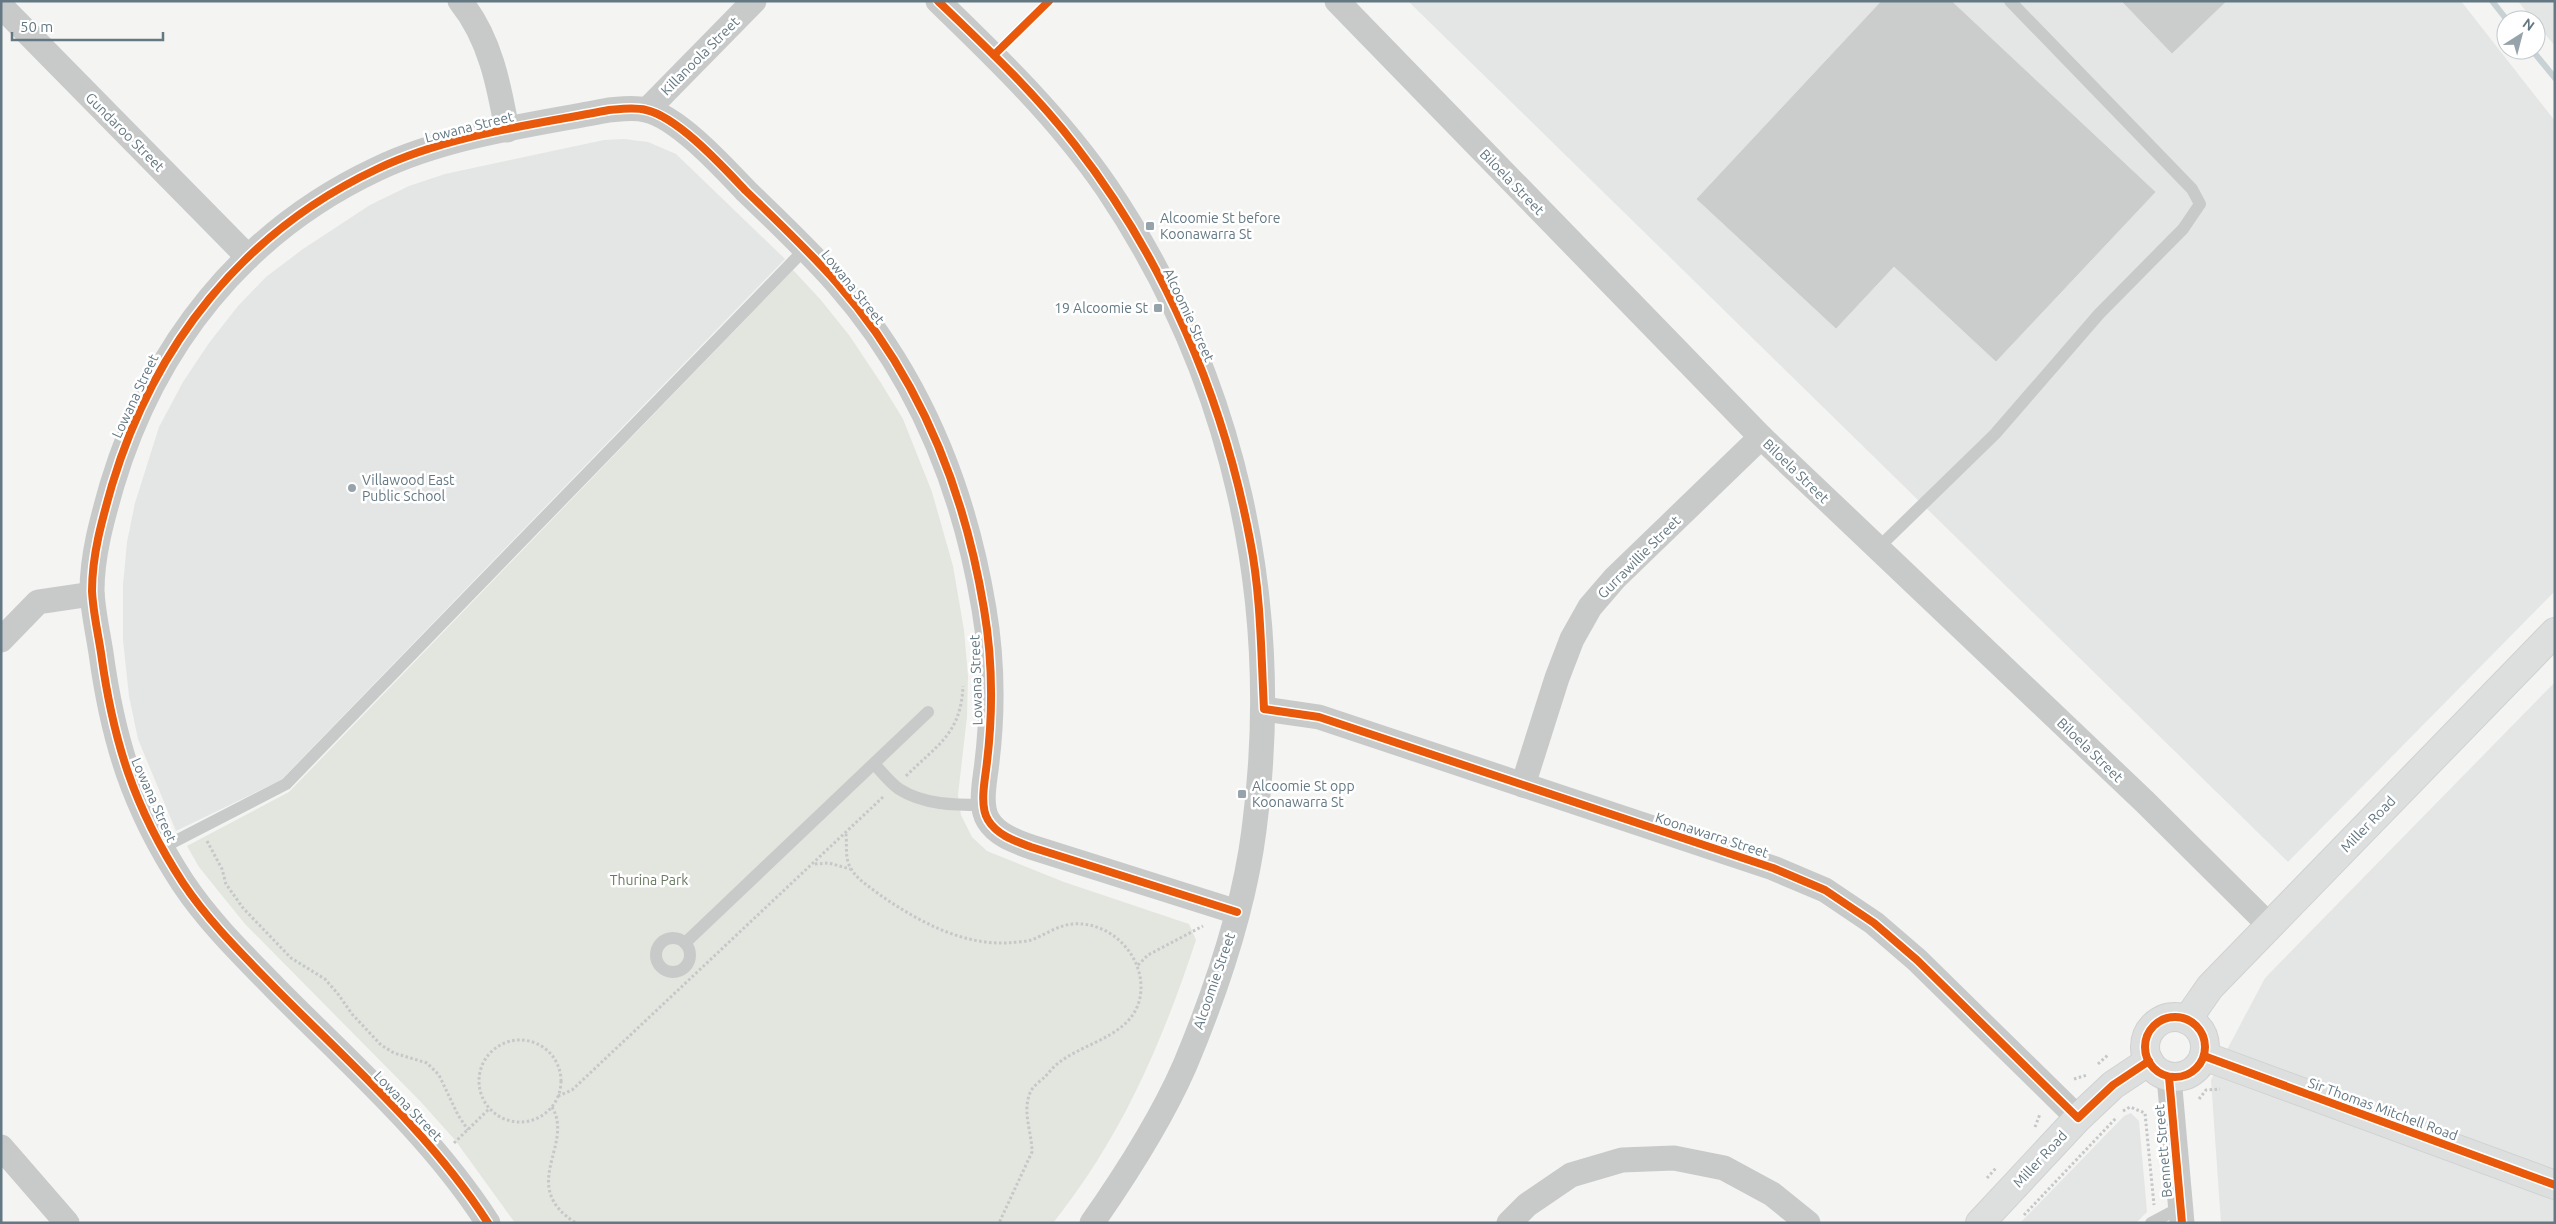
<svg xmlns="http://www.w3.org/2000/svg" width="2556" height="1224" font-family="Ubuntu,sans-serif">
<style>
.built{fill:#e4e6e5}
.green{fill:#e3e6df}
.lines{fill:none;stroke-linecap:round;stroke-linejoin:round}
.stream{stroke:#c8d2d4;stroke-width:6}
.building{fill:#cbcdcd;stroke:#e4e4e2}
.secondary-casing{stroke:#d0d2d2;stroke-width:30}
.path{stroke:#c5c7c8;stroke-width:3;stroke-dasharray:2.5 2.5;stroke-linecap:butt}
.lane{stroke:#c8caca;stroke-width:12}
.street{stroke:#c8caca;stroke-width:25}
.secondary{stroke:#dddede;stroke-width:28}
.cycleway-casing{stroke:#fff;stroke-width:11}
.cycleway{stroke:#e8590c;stroke-width:8}
.poi-dot{fill:#96a3aa;stroke:#fff;stroke-width:2}
.labels{text-anchor:middle;stroke-width:5;stroke-linejoin:round;paint-order:stroke}
.street-label{font-size:14px;fill:#637883;stroke:#fff}
.poi-label{font-size:14px;fill:#637883;stroke:#fff;text-anchor:start}
.park-label{font-size:14px;fill:#697a62;stroke:#fff}
</style>
<rect width="100%" height="100%" fill="#f4f4f2"/>
<g class="built">
<path d="M1408,1H2461L2555,121V591L2288,862Z"/>
<path d="M2518,1H2555V46L2536,23V20H2533Z"/>
<path d="M624,139L648,142L676,154L785,259L281,780L176,831L138,739L129,696L123,640V585L127,542L135,503L159,427L183,382L209,343L238,306L266,277L303,249L370,205L409,186L445,174L604,140Z"/>
<path d="M2555,682V1223H2221L2211,1080L2265,978Z"/>
<path d="M2131,1113L2139,1121L2147,1212L2136,1223H2020L2124,1116Z"/>
</g>
<path class="green" d="M793,270L820,299L849,335L881,383L903,419L932,492L953,566L964,630L968,676L967,717L958,795L961,815L972,837L987,851L1064,882L1189,924L1196,940C1162,1043 1121,1138 1053,1223H515L455,1140L420,1101L245,924L199,867L187,846L289,792Z"/>
<g class="lines">
<g class="stream">
<path d="M2492,1L2507,20"/>
<path d="M2532,50L2555,78"/>
</g>
</g>
<g class="building">
<path d="M1881,1H1952L2156,192L1996,362L1894,267L1836,329L1696,199Z"/>
<path d="M2121,1H2227L2172,54Z"/>
</g>
<g class="lines">
<g class="secondary-casing">
<g id="secondary">
<circle cx="2175" cy="1047" r="30"/>
<path d="M2187,1020L2210,987L2555,632"/>
<path d="M2204,1056L2555,1185"/>
<path d="M1980,1223L2078,1118L2113,1085L2149,1061"/>
</g>
</g>
<g class="path">
<path d="M906,776C937,745 961,734 963,686"/>
<path d="M846,834C847,844 845,858 850,867C857,880 869,886 880,895C918,921 961,945 1008,943C1015,942 1024,942 1031,940C1045,935 1058,925 1073,924C1109,921 1142,953 1141,989C1139,1034 1090,1040 1061,1061C1055,1065 1050,1071 1045,1077C1040,1081 1032,1087 1030,1093C1022,1113 1032,1132 1032,1152L999,1223"/>
<path d="M207,841L222,869L226,884L243,908L291,958L325,979L338,994L352,1014L381,1045L394,1053L427,1063L439,1075L458,1115L468,1130"/>
<path d="M815,864L829,863L850,869"/>
<path d="M1138,965L1148,955L1203,926"/>
<circle cx="520" cy="1081" r="41"/>
<path d="M2098,1064L2109,1054"/>
<path d="M2074,1079L2087,1075"/>
<path d="M558,1096L572,1090L883,797"/>
<path d="M2199,1099L2206,1090L2220,1089"/>
<path d="M552,1107C575,1145 517,1186 576,1223"/>
<path d="M2123,1111L2130,1107L2145,1113L2154,1205"/>
<path d="M2035,1127L2040,1114"/>
<path d="M454,1143L490,1108"/>
<path d="M1987,1178L1996,1168"/>
<path d="M2024,1215L2117,1117"/>
</g>
<g class="lane">
<path d="M1878,548L1995,434L2099,314L2183,229L2200,204L2192,189L2010,1"/>
<path d="M874,764C882,772 890,783 899,789C924,805 955,805 983,805"/>
<path d="M162,848L286,784L805,249"/>
<circle cx="673" cy="955" r="17"/>
<path d="M685,943L928,712"/>
<path d="M2151,1223L2181,1207"/>
</g>
<g class="street">
<path d="M460,1C490,38 499,85 507,130"/>
<path d="M938,1C999,60 1059,118 1107,188C1235,378 1284,603 1254,830C1244,910 1216,991 1185,1065C1161,1120 1127,1173 1092,1223"/>
<path d="M1337,1L1761,437L2145,802L2270,926"/>
<path d="M1,6L248,257"/>
<path d="M647,110L754,1"/>
<path d="M1,640L38,602L92,594"/>
<path d="M1264,709L1319,717L1773,868L1825,890L1874,923L1917,960L2078,1118"/>
<path d="M1523,785L1557,678L1572,639L1590,607L1615,578L1761,437"/>
<path d="M2169,1077L2182,1223"/>
<path d="M1,1147L67,1223"/>
<path d="M488,1223C431,1134 348,1062 275,988C243,955 209,922 183,883C134,808 113,741 101,653C98,633 93,612 92,591C92,555 102,520 112,485C154,345 243,232 377,169C448,135 532,125 609,110C621,109 634,107 646,110C678,117 723,167 746,191C777,221 809,251 837,283C919,376 964,488 984,609C993,662 993,717 986,770C984,785 980,807 988,820C997,835 1015,841 1031,847L1237,912"/>
<path d="M1509,1223L1527,1205L1571,1175L1622,1160L1674,1158L1724,1168L1772,1194L1808,1223"/>
</g>
<use href="#secondary" class="secondary"/>
<g class="cycleway-casing">
<g id="cycleway">
<path d="M938,1C986,47 1034,92 1075,145C1164,259 1223,397 1250,540C1261,595 1261,653 1264,709L1319,717L1773,868L1825,890L1874,923L1917,960L2078,1118L2113,1085L2149,1061"/>
<path d="M994,55L1049,1"/>
<circle cx="2175" cy="1047" r="30"/>
<path d="M2204,1056L2555,1185"/>
<path d="M2169,1077L2182,1223"/>
<path d="M488,1223C431,1134 348,1062 275,988C243,955 209,922 183,883C134,808 113,741 101,653C98,633 93,612 92,591C92,555 102,520 112,485C154,345 243,232 377,169C448,135 532,125 609,110C621,109 634,107 646,110C678,117 723,167 746,191C777,221 809,251 837,283C919,376 964,488 984,609C993,662 993,717 986,770C984,785 980,807 988,820C997,835 1015,841 1031,847L1237,912"/>
</g>
</g>
<use href="#cycleway" class="cycleway"/>
</g>
<g class="poi-dot">
<rect x="1145" y="221" width="10" height="10" rx="2.5"/>
<rect x="1153" y="303" width="10" height="10" rx="2.5"/>
<circle cx="352" cy="488" r="5"/>
<rect x="1237" y="789" width="10" height="10" rx="2.5"/>
</g>
<g class="labels">
<g class="street-label">
<text transform="translate(700 56) rotate(-45)" y="5">Killanoola Street</text>
<text transform="translate(469 127) rotate(-14)" y="5">Lowana Street</text>
<text transform="translate(125 132) rotate(45)" y="5">Gundaroo Street</text>
<text transform="translate(1512 182) rotate(46)" y="5">Biloela Street</text>
<text transform="translate(853 287) rotate(51)" y="5">Lowana Street</text>
<text transform="translate(1189 315) rotate(65)" y="5">Alcoomie Street</text>
<text transform="translate(135 396) rotate(-65)" y="5">Lowana Street</text>
<text transform="translate(1796 471) rotate(44)" y="5">Biloela Street</text>
<text transform="translate(1639 557) rotate(-45)" y="5">Gurrawillie Street</text>
<text transform="translate(976 680) rotate(-92)" y="5">Lowana Street</text>
<text transform="translate(2090 750) rotate(44)" y="5">Biloela Street</text>
<text transform="translate(154 800) rotate(66)" y="5">Lowana Street</text>
<text transform="translate(2368 824) rotate(-46)" y="5">Miller Road</text>
<text transform="translate(1712 835) rotate(18)" y="5">Koonawarra Street</text>
<text transform="translate(1214 981) rotate(-71)" y="5">Alcoomie Street</text>
<text transform="translate(408 1106) rotate(46)" y="5">Lowana Street</text>
<text transform="translate(2383 1109) rotate(20)" y="5">Sir Thomas Mitchell Road</text>
<text transform="translate(2163 1151) rotate(-95)" y="5">Bennett Street</text>
<text transform="translate(2040 1159) rotate(-47)" y="5">Miller Road</text>
</g>
<g class="poi-label">
<text x="1160" y="223">Alcoomie St before<tspan x="1160" dy="16">Koonawarra St</tspan></text>
<text x="1148" y="313" text-anchor="end">19 Alcoomie St</text>
<text x="362" y="485">Villawood East<tspan x="362" dy="16">Public School</tspan></text>
<text x="1252" y="791">Alcoomie St opp<tspan x="1252" dy="16">Koonawarra St</tspan></text>
</g>
<g class="park-label">
<text x="649" y="885">Thurina Park</text>
</g>
</g>
<rect width="2556" height="1224" fill="none" stroke="#637883" stroke-width="5"/>
<g transform="translate(2521 35) rotate(36)"><circle r="24" fill="#ffffff" stroke="#c1c9cd"/>
<path d="M0-4L9 19L0 12L-9 19Z" fill="#96a3aa"/>
<text y="-8" font-size="14" font-weight="bold" text-anchor="middle" fill="#637883">N</text>
</g>
<path d="M12 32v8h151v-8" fill="none" stroke="#637883" stroke-width="2.5"/>
<text x="20" y="32" font-size="15" fill="#637883" stroke="#ffffff" stroke-width="4" paint-order="stroke">50 m</text>
</svg>
